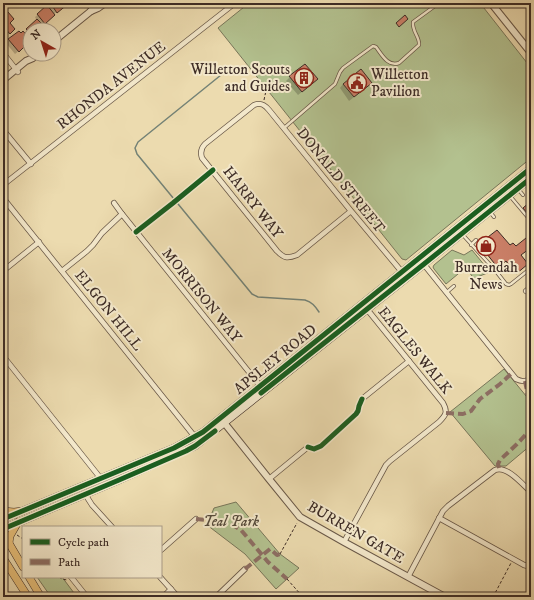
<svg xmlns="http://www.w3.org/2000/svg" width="534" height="600" font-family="'IM FELL DW Pica',serif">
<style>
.green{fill:#b3c18f;stroke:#78765a}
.shadow{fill:#0003}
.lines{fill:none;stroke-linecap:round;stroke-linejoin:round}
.stream{stroke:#748276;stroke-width:1.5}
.building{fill:#ca7f67;stroke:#3d2c26}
.service-casing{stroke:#695848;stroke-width:4}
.minor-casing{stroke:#695848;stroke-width:6}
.tertiary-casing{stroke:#695848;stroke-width:8}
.secondary-casing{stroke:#3d2c26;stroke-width:8}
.primary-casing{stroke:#3d2c26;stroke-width:8}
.path{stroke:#3d2c26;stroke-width:1;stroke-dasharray:3 2;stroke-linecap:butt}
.service{stroke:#f3e8cb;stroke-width:2.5}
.minor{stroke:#f3e8cb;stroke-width:4.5}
.tertiary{stroke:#f3e8cb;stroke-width:6}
.secondary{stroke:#f3e8cb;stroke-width:7}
.primary{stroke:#e6be78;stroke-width:7}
.quiet{stroke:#8d6e63;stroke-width:4;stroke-dasharray:8 4;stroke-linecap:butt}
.cycleway-casing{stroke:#f3e8cb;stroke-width:8}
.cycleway{stroke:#1b5e20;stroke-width:5}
.labels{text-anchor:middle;stroke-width:4;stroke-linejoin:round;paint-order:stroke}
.poi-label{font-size:15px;fill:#3d2c26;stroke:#f3e8cb;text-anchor:end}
.street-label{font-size:15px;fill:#3d2c26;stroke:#f3e8cb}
.park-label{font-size:15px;font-style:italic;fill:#554a3b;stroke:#f3e8cb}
</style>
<rect width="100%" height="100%" fill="#ecdbaf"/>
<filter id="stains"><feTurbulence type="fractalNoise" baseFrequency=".005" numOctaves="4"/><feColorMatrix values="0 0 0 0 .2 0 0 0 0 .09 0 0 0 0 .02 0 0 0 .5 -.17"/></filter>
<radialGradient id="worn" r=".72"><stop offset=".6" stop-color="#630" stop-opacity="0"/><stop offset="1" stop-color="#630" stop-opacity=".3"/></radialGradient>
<g class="green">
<path d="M249,3H480L531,68V158L406,260L402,259L218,28Z"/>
<path d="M452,250L464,255L472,250L490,272L472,279L470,277L472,276L469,272L467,273L464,269L446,284L434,269L433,267L434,265Z"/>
<path d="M504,369L531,402V445L506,466H495L450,412Z"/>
<path d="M236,502L280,554L299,568L276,589L245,554L207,525L214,508Z"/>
<path d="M37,577H62L77,597H51Z"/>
</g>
<g class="shadow">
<path d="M52,3H67L36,30H30L29,36L26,31L37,21L35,17L47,7L48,9L53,4Z"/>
<path d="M3,17L9,23L11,32L6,36L3,32Z"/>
<path d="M9,40L22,46L20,50L15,54L6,43Z"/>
<path d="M290,77L313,83L298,95L286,81Z"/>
<path d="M343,84L367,87L349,101L340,88Z"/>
<path d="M531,203V219L529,220L522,210Z"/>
<path d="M497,231L510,247H516L531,235V248L529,250L528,248L519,255L527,264L515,274L505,261L497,267L479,245Z"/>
</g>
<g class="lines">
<path class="stream" d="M221,75L138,142L135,148L137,154L252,294L258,297L305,300C312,302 315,306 319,312"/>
</g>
<g class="building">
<path d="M53,3H68V4L57,13L51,4Z"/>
<path d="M47,5L55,15L45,24L37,14Z"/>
<path d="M8,12L14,19L10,23L15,29L10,34L3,26V16Z"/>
<path d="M405,15L408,19L399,27L396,23Z"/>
<path d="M37,19L43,25L37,30H30V33L26,29Z"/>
<path d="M19,31L21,33L23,31L30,39V41L23,46L24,47L19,52L8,39Z"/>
<path d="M305,64L318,79L302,92L289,76Z"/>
<path d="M361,69L372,83L354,97L343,84Z"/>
<path d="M531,201V218L523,208Z"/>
<path d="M497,230L510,245L513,243L516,246L531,234V249L530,250L529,249L521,255L528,264L516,274L506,261L498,268L479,244Z"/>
</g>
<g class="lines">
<g class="service-casing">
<g id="service">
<path d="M284,128L335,84L340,72L343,68L373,46L376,47C382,55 388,67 399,63L419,45C420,37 412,32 413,22L439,3"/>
<path d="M518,189L523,195"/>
<path d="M510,196L531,221"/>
<path d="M490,212L494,217"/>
<path d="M462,234L495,270L506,284L509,285L511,284L531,268"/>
<path d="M471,245L476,240"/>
<path d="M447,292L454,286"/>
</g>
</g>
<g class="minor-casing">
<g id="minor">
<path d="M3,53L18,72"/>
<path d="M3,130L31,164"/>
<path d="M3,185L235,3"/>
<path d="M3,198L195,437"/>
<path d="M114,203L122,214"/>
<path d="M351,211L297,255C287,259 284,258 277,251L202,158C200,152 201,148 205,144L254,105C261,102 265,105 269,110L351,211L407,278"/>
<path d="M422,262L516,379C522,382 526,382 531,378"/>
<path d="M3,271L39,242"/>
<path d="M62,271L87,251L93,245L102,233L122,214L261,387"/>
<path d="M526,291L531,287"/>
<path d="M3,356L98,475L100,479"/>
<path d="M362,399L409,361"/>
<path d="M269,479L308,447"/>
<path d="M85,494L92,505L112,527"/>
<path d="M439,518L524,565L531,567"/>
<path d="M344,542L386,465L390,461L439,422C446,415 448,412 443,403L366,308"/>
<path d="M161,550L196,519"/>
<path d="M71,577L87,597"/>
<path d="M160,577L178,597"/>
<path d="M408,577L443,511L448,506L495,470C507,465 523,485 531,492"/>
<path d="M163,597L171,589"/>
<path d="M216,597L245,569"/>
</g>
</g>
<g class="tertiary-casing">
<g id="tertiary">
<path d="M491,3L531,53"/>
<path d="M91,11L98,8L105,3"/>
<path d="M54,41L91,11L97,3"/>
<path d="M3,80L26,61L33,58L38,54"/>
<path d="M222,420L269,479L300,517L344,542L445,597"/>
</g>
</g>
<g class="secondary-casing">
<g id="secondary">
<path d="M3,519L174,448L203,432L531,168"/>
<path d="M3,529L119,480L195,446L424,264L531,178"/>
</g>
</g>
<g class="primary-casing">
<g id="primary">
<path d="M3,511L14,512L22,511"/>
<path d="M3,533L23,567"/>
<path d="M9,543L10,536L18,522"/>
<path d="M3,558L28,597"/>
<path d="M29,577L41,597"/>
</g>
</g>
<g class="path">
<path d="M264,100L267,86"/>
<path d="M17,535L23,539"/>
<path d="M280,554L297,523"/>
<path d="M59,577L62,579L67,580"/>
<path d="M287,579L303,597"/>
<path d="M493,597L511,563"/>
</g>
<use href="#service" class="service"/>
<use href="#minor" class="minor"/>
<use href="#tertiary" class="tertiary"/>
<use href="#secondary" class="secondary"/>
<use href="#primary" class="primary"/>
<g class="quiet">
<path d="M525,381L531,411"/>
<path d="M446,413L463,414L471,411L480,399L500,384L512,373"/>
<path d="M499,468L498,464L500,460L517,444L531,429"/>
<path d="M196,519L228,522L241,530L268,562L287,579"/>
<path d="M245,569L270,549L277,555L280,554"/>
</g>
<g class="cycleway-casing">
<g id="cycleway">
<path d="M136,232L173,203L213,170"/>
<path d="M261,393L424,264L531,178"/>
<path d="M308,447L314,449L321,446L356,414L358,411L359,406L362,399"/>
<path d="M3,519L174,448L203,432L531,168"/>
<path d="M3,529L119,480L186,451L195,446L215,431"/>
</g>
</g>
<use href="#cycleway" class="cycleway"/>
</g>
<defs>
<g id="building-ring" transform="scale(1)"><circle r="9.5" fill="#f3e8cb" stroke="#8f2418" stroke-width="1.5"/><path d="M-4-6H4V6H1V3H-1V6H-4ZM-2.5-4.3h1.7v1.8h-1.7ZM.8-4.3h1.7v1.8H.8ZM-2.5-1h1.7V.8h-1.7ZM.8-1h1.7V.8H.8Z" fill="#8f2418"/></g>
<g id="civic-ring" transform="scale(1)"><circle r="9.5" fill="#f3e8cb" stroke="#8f2418" stroke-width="1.5"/><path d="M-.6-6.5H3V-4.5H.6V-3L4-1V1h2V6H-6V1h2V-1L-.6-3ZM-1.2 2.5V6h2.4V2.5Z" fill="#8f2418"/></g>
<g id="shop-ring" transform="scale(1)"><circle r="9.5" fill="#f3e8cb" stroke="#8f2418" stroke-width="1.5"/><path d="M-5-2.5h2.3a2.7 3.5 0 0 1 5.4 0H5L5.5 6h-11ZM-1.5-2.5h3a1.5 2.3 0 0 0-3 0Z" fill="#8f2418"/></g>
</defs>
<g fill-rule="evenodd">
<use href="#building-ring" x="304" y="78"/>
<use href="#civic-ring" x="357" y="83"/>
<use href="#shop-ring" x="486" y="246"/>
</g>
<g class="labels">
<g class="poi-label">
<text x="290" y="74">Willetton Scouts<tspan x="290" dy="17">and Guides</tspan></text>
<text x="371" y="79" text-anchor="start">Willetton<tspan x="371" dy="17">Pavilion</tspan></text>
<text x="486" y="272" text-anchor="middle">Burrendah<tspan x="486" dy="17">News</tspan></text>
</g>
<g class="street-label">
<text transform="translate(111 85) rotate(-38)" y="5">RHONDA AVENUE</text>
<text transform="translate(341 180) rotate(51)" y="5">DONALD STREET</text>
<text transform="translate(253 202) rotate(52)" y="5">HARRY WAY</text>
<text transform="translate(202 295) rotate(51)" y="5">MORRISON WAY</text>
<text transform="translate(109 310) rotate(51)" y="5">ELGON HILL</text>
<text transform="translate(415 350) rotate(51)" y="5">EAGLES WALK</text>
<text transform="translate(275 359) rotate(-39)" y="5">APSLEY ROAD</text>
<text transform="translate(356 532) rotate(30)" y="5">BURREN GATE</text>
</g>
<g class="park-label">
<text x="231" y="526">Teal Park</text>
</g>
</g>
<rect width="534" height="600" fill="none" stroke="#ecdbaf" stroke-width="16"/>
<rect x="4" y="4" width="526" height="592" fill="none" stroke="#3d2c26" stroke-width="2"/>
<rect x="8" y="8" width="518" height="584" fill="none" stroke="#3d2c26"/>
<rect x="22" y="526" width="140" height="52" fill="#f3e8cb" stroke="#aa9d89"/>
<rect x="30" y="539" width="20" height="6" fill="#1b5e20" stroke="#aa9d89"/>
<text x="58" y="546" font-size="12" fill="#3d2c26">Cycle path</text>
<rect x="30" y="559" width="20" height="6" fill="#8d6e63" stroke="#aa9d89"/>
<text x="58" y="566" font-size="12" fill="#3d2c26">Path</text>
<g transform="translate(42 42) rotate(321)"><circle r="19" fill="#f3e8cb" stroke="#aa9d89"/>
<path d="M0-3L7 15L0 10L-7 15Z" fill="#8f2418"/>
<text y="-6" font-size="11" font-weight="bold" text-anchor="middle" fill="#3d2c26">N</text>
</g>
<rect width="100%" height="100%" filter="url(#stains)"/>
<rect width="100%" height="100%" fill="url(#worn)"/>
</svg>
